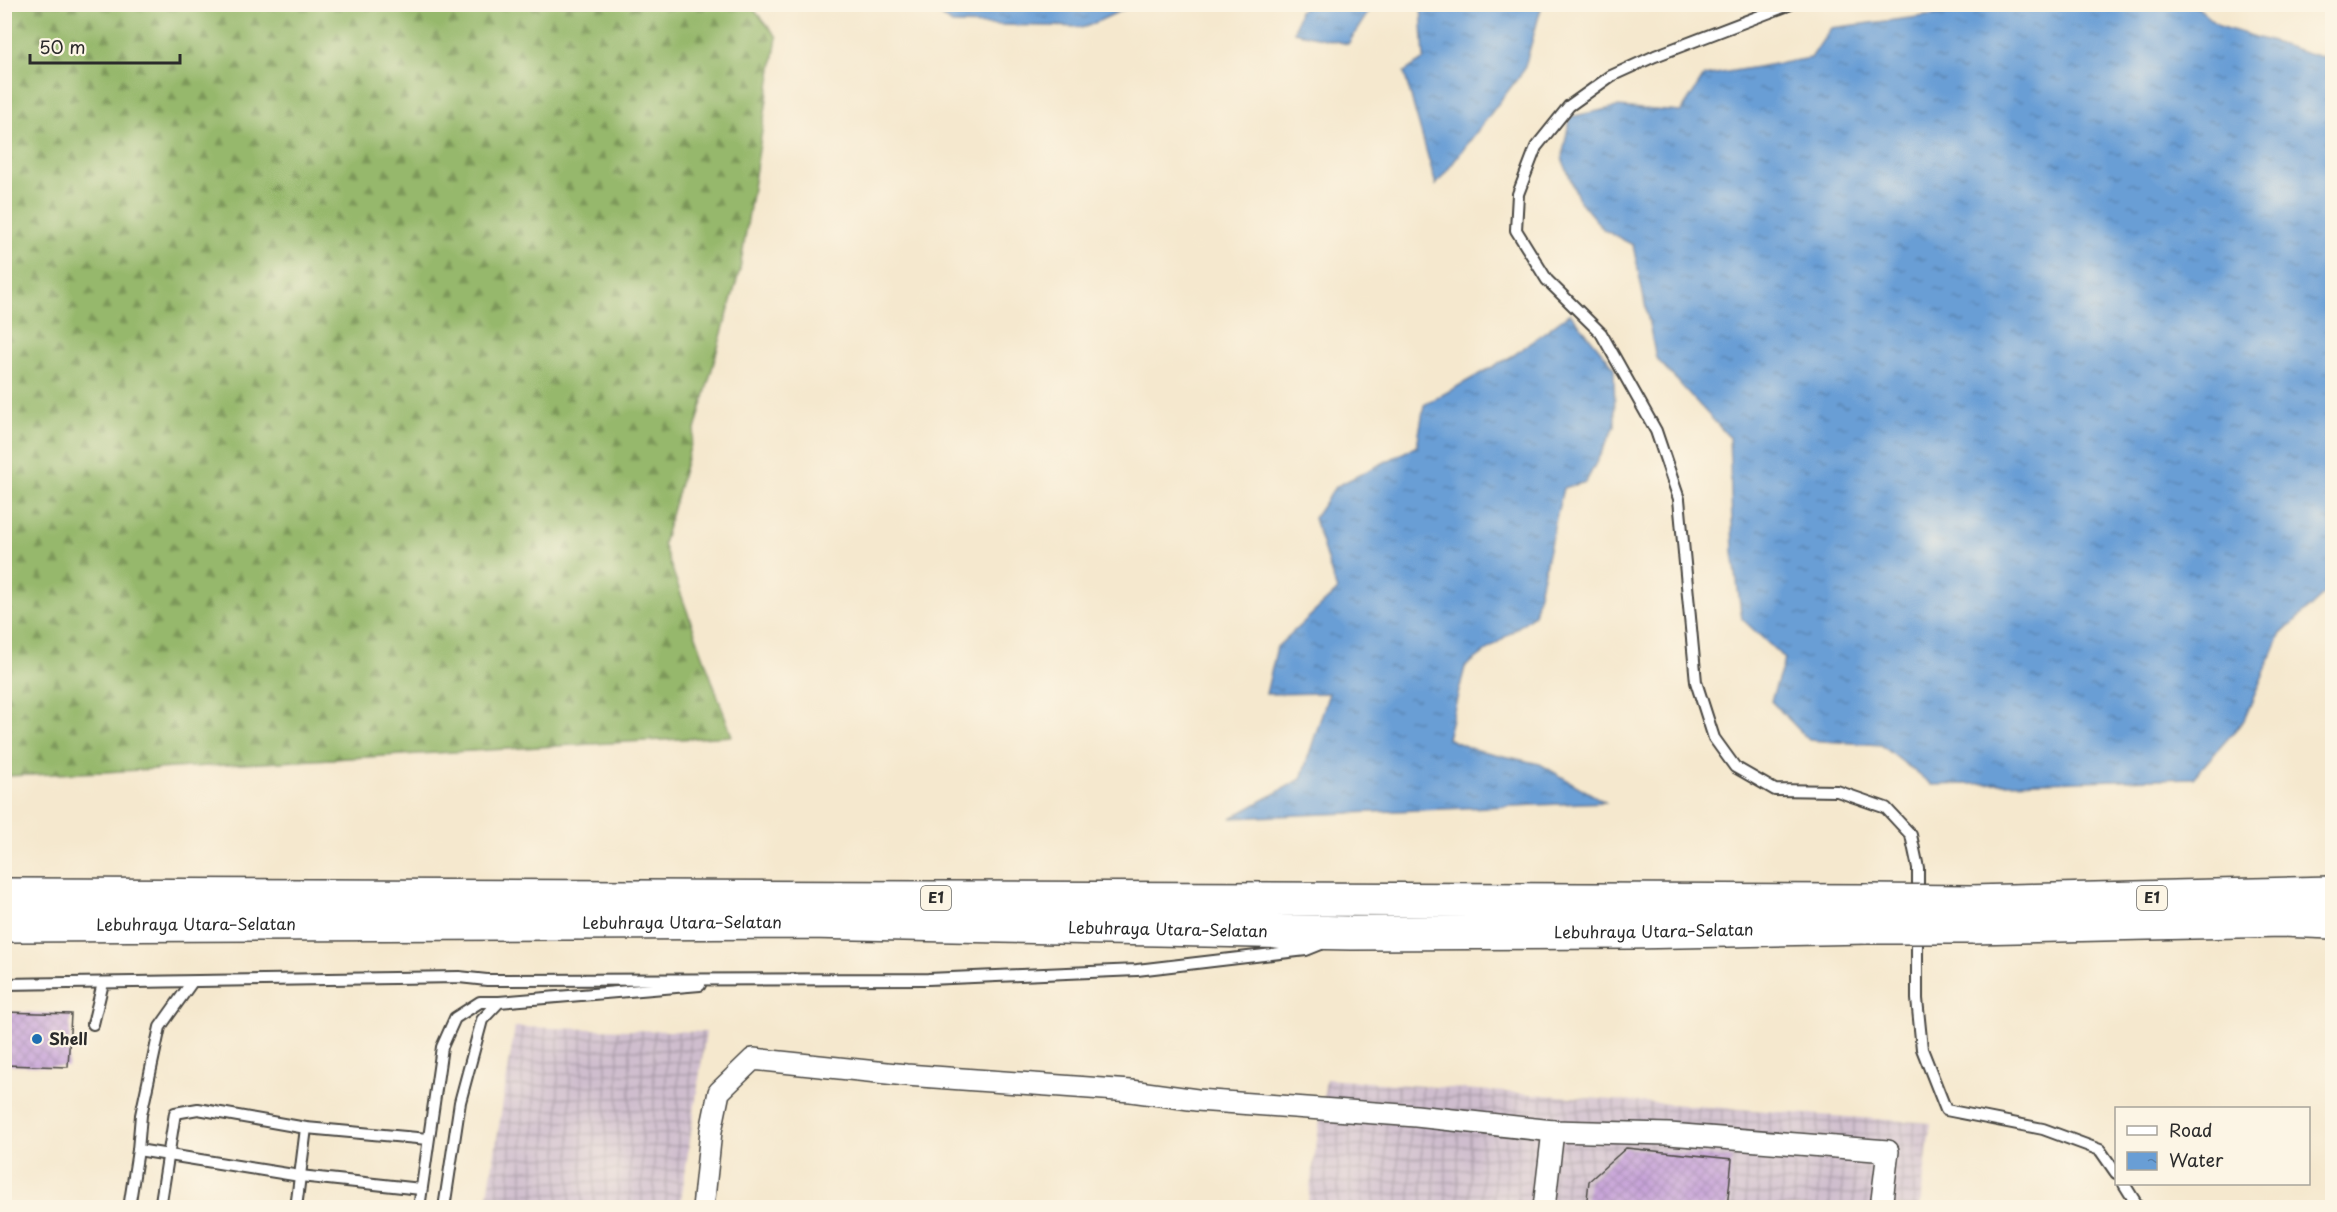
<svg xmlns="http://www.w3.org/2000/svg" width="2337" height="1212" font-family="'Playpen Sans',sans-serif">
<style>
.industrial{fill:url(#industrial-grid)}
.forest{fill:url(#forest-firs);stroke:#60724c;stroke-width:1.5}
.water{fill:url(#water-ripples);stroke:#4a6480;stroke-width:1.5}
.building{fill:url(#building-cross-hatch)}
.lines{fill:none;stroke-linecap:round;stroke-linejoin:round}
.lane-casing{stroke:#494743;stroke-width:14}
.street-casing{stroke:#494743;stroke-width:24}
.highway-casing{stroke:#494743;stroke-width:36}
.lane{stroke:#fff;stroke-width:10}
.street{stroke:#fff;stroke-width:21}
.highway{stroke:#fff;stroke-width:33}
.highway-bridge-casing{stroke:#494743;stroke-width:36;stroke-linecap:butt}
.highway-bridge{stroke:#fff;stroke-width:33}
.poi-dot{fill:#1f6fb2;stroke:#fcf5e5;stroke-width:2}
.labels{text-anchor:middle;stroke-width:4.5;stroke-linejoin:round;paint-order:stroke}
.shield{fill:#fcf5e5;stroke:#6a6863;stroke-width:1.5}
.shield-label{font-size:15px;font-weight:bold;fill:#2b2b2b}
.street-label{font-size:16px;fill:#2b2b2b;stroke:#fcf5e5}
.poi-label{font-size:16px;font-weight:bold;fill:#2b2b2b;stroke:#fcf5e5;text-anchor:start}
</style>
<defs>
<pattern id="industrial-grid" width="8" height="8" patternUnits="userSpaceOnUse" patternTransform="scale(1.5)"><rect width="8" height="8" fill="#cfbdce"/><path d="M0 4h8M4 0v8" fill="none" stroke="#a89aa7"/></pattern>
<pattern id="forest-firs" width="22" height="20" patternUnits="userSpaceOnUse" patternTransform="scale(1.5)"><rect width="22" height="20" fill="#96b86c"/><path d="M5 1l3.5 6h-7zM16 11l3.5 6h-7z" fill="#7b9659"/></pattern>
<pattern id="water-ripples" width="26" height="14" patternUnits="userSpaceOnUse" patternTransform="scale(1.5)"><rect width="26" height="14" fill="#699ed5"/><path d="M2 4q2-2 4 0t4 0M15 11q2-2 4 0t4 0" fill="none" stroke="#5781ad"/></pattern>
<pattern id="building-cross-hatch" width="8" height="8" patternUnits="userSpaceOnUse" patternTransform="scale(1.5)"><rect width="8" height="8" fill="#bb91d6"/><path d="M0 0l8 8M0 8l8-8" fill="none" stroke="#9877ae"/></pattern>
</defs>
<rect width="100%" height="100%" fill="#fcf5e5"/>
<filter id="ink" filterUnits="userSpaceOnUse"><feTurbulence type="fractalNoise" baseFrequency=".0167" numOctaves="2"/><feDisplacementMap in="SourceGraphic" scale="12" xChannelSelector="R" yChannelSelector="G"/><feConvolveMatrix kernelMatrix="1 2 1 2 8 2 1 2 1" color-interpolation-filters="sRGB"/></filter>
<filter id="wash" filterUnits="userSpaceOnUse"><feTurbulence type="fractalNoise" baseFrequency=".008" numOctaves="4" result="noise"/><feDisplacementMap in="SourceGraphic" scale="24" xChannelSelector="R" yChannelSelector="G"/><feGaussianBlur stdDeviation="1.35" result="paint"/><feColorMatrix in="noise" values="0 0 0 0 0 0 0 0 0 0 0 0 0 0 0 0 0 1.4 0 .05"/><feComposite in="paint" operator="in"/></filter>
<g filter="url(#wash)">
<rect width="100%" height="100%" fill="#f5e8ce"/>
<g class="industrial">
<path d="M515,1027L706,1032L680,1207H486Z"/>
<path d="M1326,1079L1931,1123L1920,1207L1307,1208Z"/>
</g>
<path class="forest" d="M4,5H750L777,37L740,269L663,544L732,736L104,772L5,776Z"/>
<g class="water">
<path d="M1987,4L2195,5L2219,26L2332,60V589L2326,592L2280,635L2244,720L2193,778L1932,785L1881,745L1809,740L1771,701L1785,659L1742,619L1733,552L1729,437L1656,358L1633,245L1604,230L1579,200L1562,158L1570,117L1617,107L1681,112L1704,76L1811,58L1831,28L1981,9Z"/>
<path d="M928,5H1133L1086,27L952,24Z"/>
<path d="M1310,5V4L1373,5L1348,44L1294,32L1299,11Z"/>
<path d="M1421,5H1542L1524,70L1436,185L1404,72L1424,59Z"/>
<path d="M1570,313L1614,367L1615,426L1586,482L1563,488L1534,615L1465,667L1447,738L1472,749L1540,764L1605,802L1231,818L1301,779L1329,693L1266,694L1277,647L1337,591L1314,518L1335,487L1417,446L1424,405L1514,355Z"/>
</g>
<g id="blocks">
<g class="building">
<path d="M4,1012L71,1014L68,1067L4,1065Z"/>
<path d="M1626,1148L1732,1159L1727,1208H1586L1589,1181Z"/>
</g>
</g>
</g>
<g filter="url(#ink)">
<use href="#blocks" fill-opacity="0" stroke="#494743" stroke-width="1.5"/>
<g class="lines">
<g class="lane-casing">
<g id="lane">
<path d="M1791,4L1655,56L1611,76L1569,106L1536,147L1518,194L1516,230L1547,280L1601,333L1656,431L1679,499L1696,682L1714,738L1735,767L1775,790L1837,791L1886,808L1911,835L1918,868V897"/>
<path d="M1917,931V999L1922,1049L1946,1110L2043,1129L2100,1150L2116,1173"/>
<path d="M4,984L459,977L487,980L928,979L1137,970L1306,950L1321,944"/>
<path d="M93,1024L103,983"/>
<path d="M138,1150L300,1176L421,1189"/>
<path d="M2124,1184L2139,1208"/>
<path d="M129,1208L138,1150L141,1115L160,1027L192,982"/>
<path d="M160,1208L175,1113L198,1109L306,1128L428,1139"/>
<path d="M296,1208L306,1128"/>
<path d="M419,1208L442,1047L455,1018L480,1002H499"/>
<path d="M444,1208L460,1102L482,1020L499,1002L700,985"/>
</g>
</g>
<g class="street-casing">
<g id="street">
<path d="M703,1208L711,1131L719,1092L753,1059L906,1075L1131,1091L1197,1100L1416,1116L1553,1131L1669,1134L1888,1151L1881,1208"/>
<path d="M1544,1208L1553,1131"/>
</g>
</g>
<g class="highway-casing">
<g id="highway">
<path d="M4,895L1868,901"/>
<path d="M1971,902L2332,893"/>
<path id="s1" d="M4,925L808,922L1351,933L1633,932L1867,927"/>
<path d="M1972,927L2283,920L2332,922"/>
</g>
</g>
<use href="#lane" class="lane"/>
<use href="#street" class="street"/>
<use href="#highway" class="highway"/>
<g class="highway-bridge-casing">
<g id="highway-bridge">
<path d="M1868,901L1971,902"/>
<path d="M1867,927H1972"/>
</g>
</g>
<use href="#highway-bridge" class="highway-bridge"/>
</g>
</g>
<circle class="poi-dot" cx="37" cy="1039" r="6"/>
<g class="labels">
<g class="shield">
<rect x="921" y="886" width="30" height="24" rx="4.5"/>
<rect x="2137" y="886" width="30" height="24" rx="4.5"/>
</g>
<g class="shield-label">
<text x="936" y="903">E1</text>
<text x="2152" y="903">E1</text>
</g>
<g class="street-label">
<text dy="6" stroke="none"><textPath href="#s1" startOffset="192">Lebuhraya Utara–Selatan</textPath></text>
<text dy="6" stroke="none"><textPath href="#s1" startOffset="678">Lebuhraya Utara–Selatan</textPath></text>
<text dy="6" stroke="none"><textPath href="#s1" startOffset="1164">Lebuhraya Utara–Selatan</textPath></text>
<text dy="6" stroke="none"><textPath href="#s1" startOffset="1650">Lebuhraya Utara–Selatan</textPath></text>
</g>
<g class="poi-label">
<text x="49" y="1045">Shell</text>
</g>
</g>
<rect width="2337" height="1212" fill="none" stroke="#fcf5e5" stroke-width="24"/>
<rect x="2115" y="1107" width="195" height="78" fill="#fcf5e5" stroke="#a8a49b" stroke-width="1.5"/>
<rect x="2127" y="1126" width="30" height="9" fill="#ffffff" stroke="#a8a49b" stroke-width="1.5"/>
<text x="2169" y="1137" font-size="18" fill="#2b2b2b">Road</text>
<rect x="2127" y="1152" width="30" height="18" fill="url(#water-ripples)" stroke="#a8a49b" stroke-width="1.5"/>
<text x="2169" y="1167" font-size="18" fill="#2b2b2b">Water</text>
<path d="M30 54v9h150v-9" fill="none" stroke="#2b2b2b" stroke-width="3"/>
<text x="39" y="54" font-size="18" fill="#2b2b2b" stroke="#fcf5e5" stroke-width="4.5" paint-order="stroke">50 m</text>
</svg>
